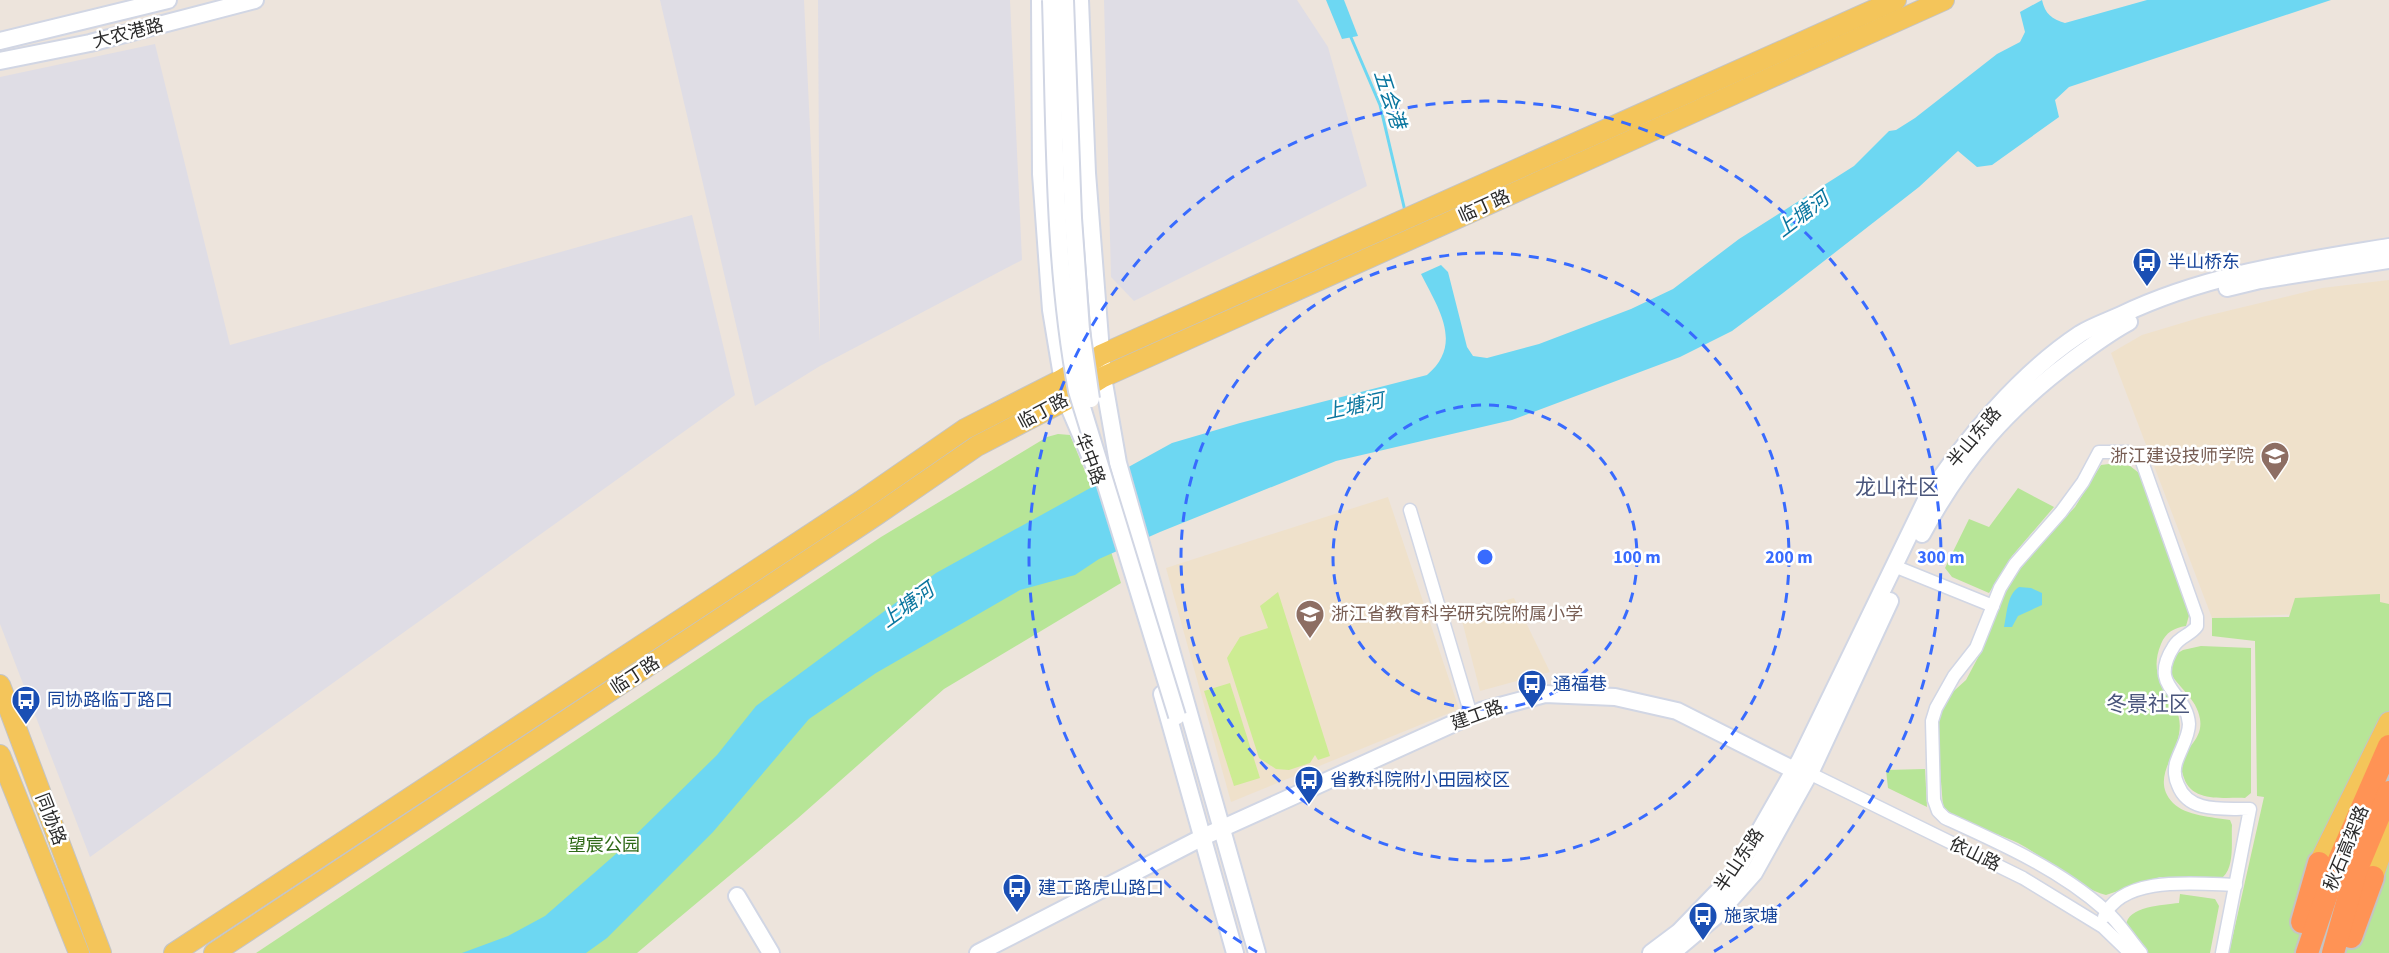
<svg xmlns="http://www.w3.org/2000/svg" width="2389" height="953" font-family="'Source Sans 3','Noto Sans SC',sans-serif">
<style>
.industrial{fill:#dfdde5}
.education{fill:#efe1cb}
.green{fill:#b7e597}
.pitch{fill:#cdec93}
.water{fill:#6dd7f2}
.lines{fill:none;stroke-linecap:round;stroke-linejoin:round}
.stream{stroke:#6dd7f2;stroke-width:3}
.street-casing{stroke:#d1d6e4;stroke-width:15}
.secondary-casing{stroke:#d1d6e4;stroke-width:20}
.primary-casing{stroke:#c4c4c4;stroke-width:22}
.highway-casing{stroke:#c4c4c4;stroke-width:26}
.street{stroke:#fff;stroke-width:12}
.secondary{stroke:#fff;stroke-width:16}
.primary{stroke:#f4c55a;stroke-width:20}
.highway{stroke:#ff9355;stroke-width:22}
.secondary-bridge-casing{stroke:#d1d6e4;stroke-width:20;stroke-linecap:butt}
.secondary-bridge{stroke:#fff;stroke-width:16}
.ring{fill:none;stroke:#386bfe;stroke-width:3;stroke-dasharray:10 8}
.labels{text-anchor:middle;stroke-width:5;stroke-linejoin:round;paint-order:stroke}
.street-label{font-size:18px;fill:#2b2b2b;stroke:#fff}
.transit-label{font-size:18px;fill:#164399;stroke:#fff;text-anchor:start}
.education-label{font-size:18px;fill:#785e54;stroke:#fff;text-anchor:end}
.park-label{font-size:18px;fill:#2f6a18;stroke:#fff}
.water-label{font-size:20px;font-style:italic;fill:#0a769f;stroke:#fff}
.quarter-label{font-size:21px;fill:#4a567c;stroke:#fff}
.centre{fill:#386bfe;stroke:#fff;stroke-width:3}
.ring-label{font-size:18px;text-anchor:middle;font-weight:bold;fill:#386bfe;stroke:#fff;stroke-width:5;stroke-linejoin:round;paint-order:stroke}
</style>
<rect width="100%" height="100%" fill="#ede4dc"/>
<g class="industrial">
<path d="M660,0H804L820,343L818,0H1010L1022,260L820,366L755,406Z"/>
<path d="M1104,0H1297L1328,47L1367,186L1134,301L1111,277Z"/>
<path d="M155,44L230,345L692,215L735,395L90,857L0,624V77Z"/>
</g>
<g class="education">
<path d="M2389,280V610L2212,618L2111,353L2142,335L2202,317L2322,288Z"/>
<path d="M1388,497L1459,709L1231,802L1166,568Z"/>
<path d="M1514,598L1550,672L1480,691L1460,613Z"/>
</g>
<g class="green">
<path d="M1058,434L1070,435L1087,476L1121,583L944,689L797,819L637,953H256L881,537L1047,437Z"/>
<path d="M2109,464L2130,466L2139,473L2190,612L2186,626C2174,628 2166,632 2161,644C2143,688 2186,696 2179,734C2175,758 2151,780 2173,803C2186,816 2212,817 2230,820L2232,825C2231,840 2235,866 2223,877H2160L2106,895C2073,886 2047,858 2018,843C1993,831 1964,825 1943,807L1936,718L1945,699L1966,680L1982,650L2003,597L2023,563L2075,507L2101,465Z"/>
<path d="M2018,488L2054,507L2012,556L1989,593L1952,577L1945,568L1969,519L1989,527Z"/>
<path d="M2380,594V602L2389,604V953H2229L2264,797L2257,796L2255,641L2212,636V618L2289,617L2295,598Z"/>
<path d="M2201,646L2251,648V793L2245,798C2225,797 2192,803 2184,778C2182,772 2180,767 2183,760C2188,745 2203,738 2200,719C2197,698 2177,687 2168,669L2171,657L2183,650Z"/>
<path d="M1925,769L1927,807L1888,788L1886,770Z"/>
<path d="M2180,894L2215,899L2219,906L2210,953H2148L2126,926C2127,906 2163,905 2179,903Z"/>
</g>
<g class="pitch">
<path d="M1278,592L1330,756L1318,760L1315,755L1310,763L1289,770L1276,769L1259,758L1227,658L1240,637L1268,628L1260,606Z"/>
<path d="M1230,683L1260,778L1234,786L1204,691Z"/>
</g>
<g class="water">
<path d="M1326,0H1344L1358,36L1342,39Z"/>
<path d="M2042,0C2045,14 2052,19 2065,23L2147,0H2331L2069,87L2055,100L2059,117L1992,165L1977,167L1958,151L1919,187L1783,293L1732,331L1680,357L1512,420L1336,461L1160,532L1099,559L1075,575L1020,590L876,673L809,719L713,832L607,938L586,953H462L508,936L545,916L617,853L717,755L756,706L936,573L1172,443L1240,423L1427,375C1464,344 1438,308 1421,274L1441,265L1448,272L1467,347L1473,356L1487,358L1539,344L1631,309L1673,289L1739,239L1854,166L1889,131L1896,130L1915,118L1997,54L2020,42L2025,32L2020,12Z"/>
<path d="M2019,587L2031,588L2042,593V605L2018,616L2012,627H2004C2007,614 2007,594 2019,587Z"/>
</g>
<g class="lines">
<path class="stream" d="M1350,35L1380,105L1405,211"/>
<g class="street-casing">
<g id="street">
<path d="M1410,510L1471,715"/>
<path d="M1894,566L1993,606"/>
<path d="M1809,773L2023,878L2103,927L2130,953"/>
<path d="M2104,917C2122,874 2199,884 2236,885"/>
<path d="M2141,953C2129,939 2119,922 2105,910C2059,869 2000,843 1945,818L1938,811L1934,800L1932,721L1936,708L1954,676L1976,648L2000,588L2015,564L2061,512L2083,482L2099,452H2128L2140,456L2197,617V626C2191,635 2180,636 2174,646C2147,688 2187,691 2189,724C2189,737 2180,750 2176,763C2174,770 2175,779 2178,785C2189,814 2224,808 2250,809L2222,953"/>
</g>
</g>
<g class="secondary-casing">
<g id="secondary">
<path d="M1040,0L1041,174L1051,310L1066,400L1094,465"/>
<path d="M1080,0L1087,173L1103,377L1118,463L1257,953"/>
<path d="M0,41L168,0"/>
<path d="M0,61L90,43L255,0"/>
<path d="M2227,288L2260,280L2389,260"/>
<path d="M1922,534C1962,460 2007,408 2075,358C2093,345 2110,332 2129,322"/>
<path d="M1162,694L1235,953"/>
<path d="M737,896L771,953"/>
<path d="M978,953L1203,837L1481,711L1545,694L1615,697L1677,711L1794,770L1805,772"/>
<path d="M1651,953L1679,932L1735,874L1800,760L1926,500C1964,440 2021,373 2080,334C2093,326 2108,321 2121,315C2207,274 2297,262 2389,247"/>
<path d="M1672,953L1716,916L1754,873L1813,767L1890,601"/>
</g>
</g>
<g class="primary-casing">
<g id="primary">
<path d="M0,685L101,953"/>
<path d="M0,755L79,953"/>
<path d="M2319,863L2389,722"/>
<path d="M2373,877L2389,830"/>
<path d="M174,953L861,501L965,429L1061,380L1101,355L1896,0"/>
<path d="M214,953L875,516L977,446L1066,400L1103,377L1944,0"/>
</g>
</g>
<g class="highway-casing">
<g id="highway">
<path d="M2302,922L2319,863"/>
<path d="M2351,937L2373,877"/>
<path d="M2307,953L2336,867L2389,746"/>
<path d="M2333,953L2356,871L2389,792"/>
</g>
</g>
<use href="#street" class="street"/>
<use href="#secondary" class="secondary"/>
<use href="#primary" class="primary"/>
<use href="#highway" class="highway"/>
<g class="secondary-bridge-casing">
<g id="secondary-bridge">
<path d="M1051,0C1055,130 1053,262 1077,391L1177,716"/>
<path d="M1065,0L1073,218L1081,330L1091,399"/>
</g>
</g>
<use href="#secondary-bridge" class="secondary-bridge"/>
</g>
<g class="ring">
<circle cx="1485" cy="557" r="152"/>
<circle cx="1485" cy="557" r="304"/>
<path d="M1257 952A456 456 0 1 1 1713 952"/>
</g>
<defs>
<g id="bus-pin" transform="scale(1.5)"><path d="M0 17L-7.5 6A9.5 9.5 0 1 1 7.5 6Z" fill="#1a4fb4" stroke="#fff"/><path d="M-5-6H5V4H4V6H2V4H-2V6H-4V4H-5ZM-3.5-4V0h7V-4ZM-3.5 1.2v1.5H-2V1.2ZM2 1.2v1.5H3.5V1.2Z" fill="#fff"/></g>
<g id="university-pin" transform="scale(1.5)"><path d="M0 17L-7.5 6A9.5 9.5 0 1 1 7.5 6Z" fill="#8d6e63" stroke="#fff"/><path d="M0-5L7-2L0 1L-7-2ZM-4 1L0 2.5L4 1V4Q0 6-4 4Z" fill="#fff"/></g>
<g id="school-pin" transform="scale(1.5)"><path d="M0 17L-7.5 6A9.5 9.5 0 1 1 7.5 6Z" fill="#8d6e63" stroke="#fff"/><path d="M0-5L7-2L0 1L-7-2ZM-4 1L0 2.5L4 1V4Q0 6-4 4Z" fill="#fff"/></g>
</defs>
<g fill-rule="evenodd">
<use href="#bus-pin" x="2147" y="262"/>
<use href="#university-pin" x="2275" y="456"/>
<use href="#school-pin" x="1310" y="614"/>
<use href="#bus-pin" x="1532" y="684"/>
<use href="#bus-pin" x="26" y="700"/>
<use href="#bus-pin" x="1309" y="780"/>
<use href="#bus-pin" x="1017" y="888"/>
<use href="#bus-pin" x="1703" y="916"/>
</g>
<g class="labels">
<g class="street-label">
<text transform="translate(128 33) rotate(-14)" y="6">大农港路</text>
<text transform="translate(1484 206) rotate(-24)" y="6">临丁路</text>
<text transform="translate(1043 411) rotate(-28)" y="6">临丁路</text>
<text transform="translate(1974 437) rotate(-50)" y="6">半山东路</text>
<text transform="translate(1090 459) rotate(69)" y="6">华中路</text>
<text transform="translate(635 675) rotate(-33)" y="6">临丁路</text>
<text transform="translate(1477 715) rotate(-20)" y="6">建工路</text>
<text transform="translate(51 819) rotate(69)" y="6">同协路</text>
<text transform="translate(2346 848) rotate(-68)" y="6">秋石高架路</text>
<text transform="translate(1975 854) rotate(26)" y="6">依山路</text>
<text transform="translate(1739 860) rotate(-56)" y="6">半山东路</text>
</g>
<g class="transit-label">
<text x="2168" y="268">半山桥东</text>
<text x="1553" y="690">通福巷</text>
<text x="47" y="706">同协路临丁路口</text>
<text x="1330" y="786">省教科院附小田园校区</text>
<text x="1038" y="894">建工路虎山路口</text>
<text x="1724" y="922">施家塘</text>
</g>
<g class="education-label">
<text x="2254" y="462">浙江建设技师学院</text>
<text x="1331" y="620" text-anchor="start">浙江省教育科学研究院附属小学</text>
</g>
<g class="park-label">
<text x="604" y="851">望宸公园</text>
</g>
<g class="water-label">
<text transform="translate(1390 99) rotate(72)" y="7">五会港</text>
<text transform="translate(1802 214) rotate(-37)" y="7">上塘河</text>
<text transform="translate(1354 406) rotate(-12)" y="7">上塘河</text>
<text transform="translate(907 605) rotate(-36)" y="7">上塘河</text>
</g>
<g class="quarter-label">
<text x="1897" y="494">龙山社区</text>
<text x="2148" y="711">冬景社区</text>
</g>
</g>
<circle cx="1485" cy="557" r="9" class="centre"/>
<g class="ring-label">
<text x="1637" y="563">100 m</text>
<text x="1789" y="563">200 m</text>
<text x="1941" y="563">300 m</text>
</g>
</svg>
